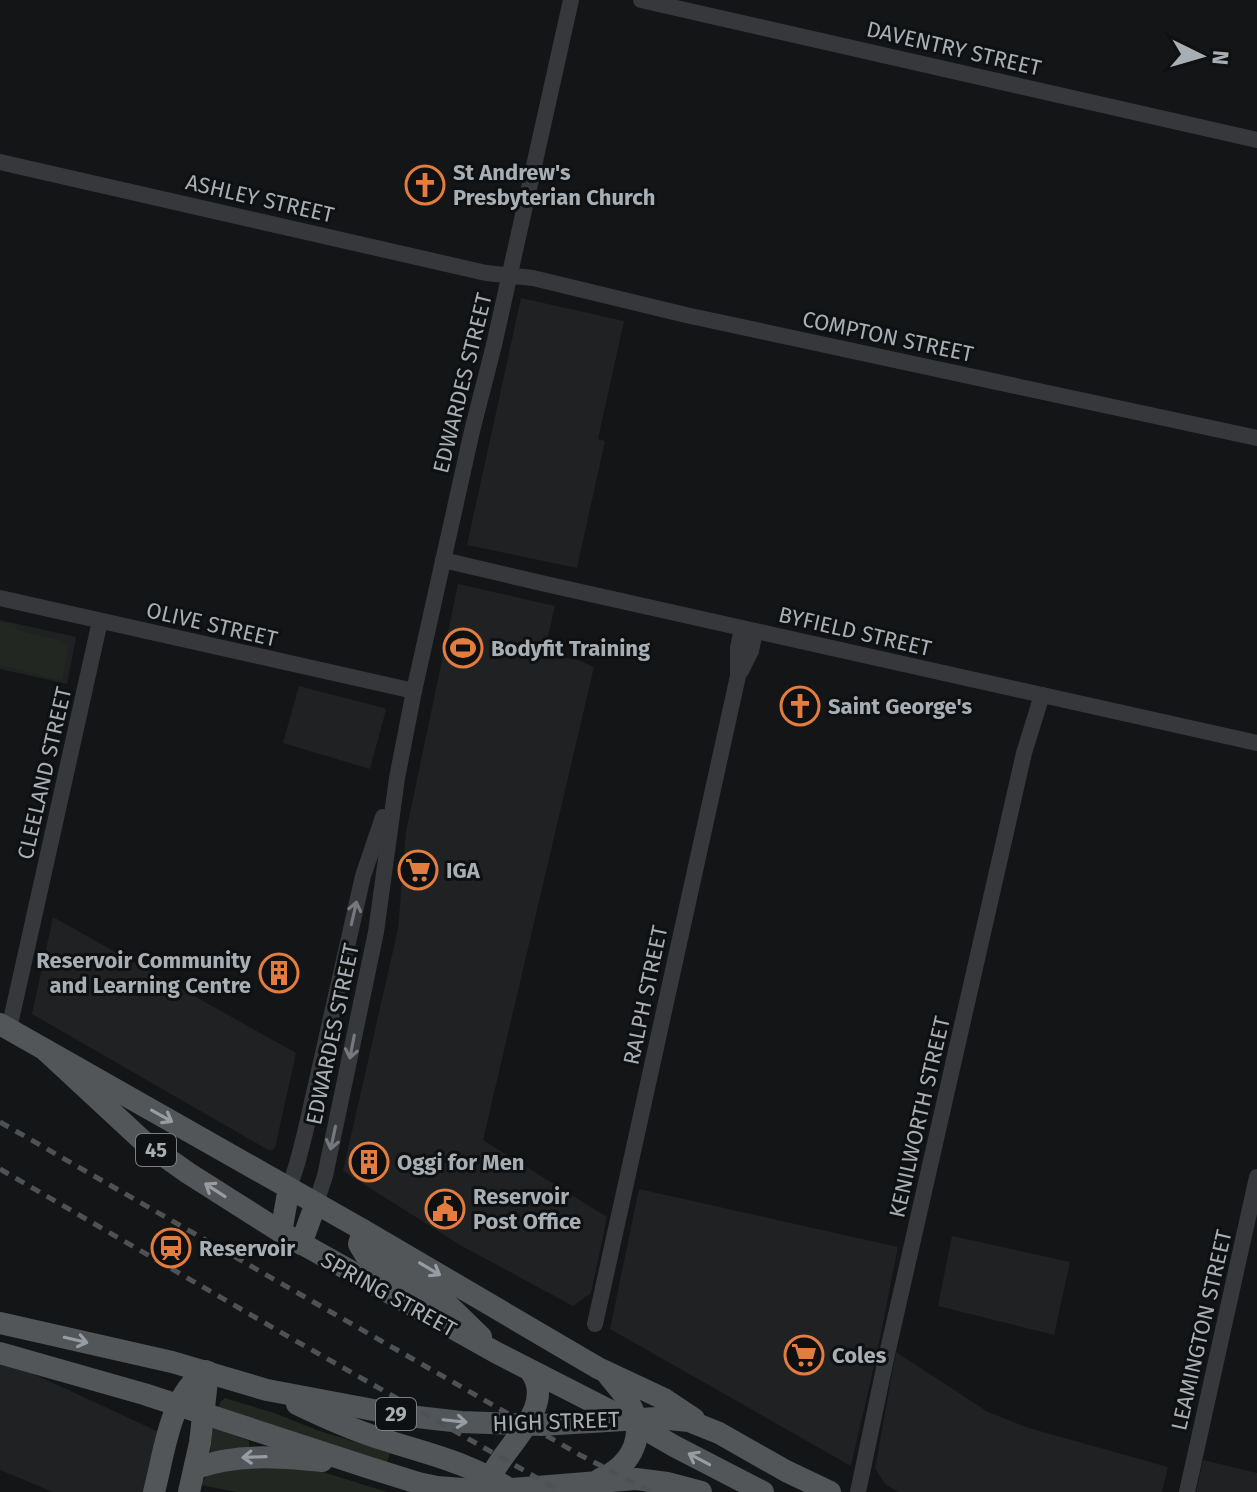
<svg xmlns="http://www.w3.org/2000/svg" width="1257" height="1492" font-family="'Fira Sans',sans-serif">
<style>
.built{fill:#202123}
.green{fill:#222821}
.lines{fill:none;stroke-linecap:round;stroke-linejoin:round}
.minor{stroke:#36383b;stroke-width:16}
.major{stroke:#525659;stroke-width:22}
.rail{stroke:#4f5255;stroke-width:5;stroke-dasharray:10 8;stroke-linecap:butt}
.oneway{stroke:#74797e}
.oneway2{stroke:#969da3}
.labels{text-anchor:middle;stroke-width:6;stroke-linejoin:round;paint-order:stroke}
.shield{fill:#0f1011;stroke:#797f84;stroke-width:2}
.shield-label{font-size:20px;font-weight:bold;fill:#a7afb5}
.street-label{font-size:22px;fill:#a7afb5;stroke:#0f1011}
.poi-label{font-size:22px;font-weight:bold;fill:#a7afb5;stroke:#0f1011;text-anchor:start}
</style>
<rect width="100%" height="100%" fill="#141516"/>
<g class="built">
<path d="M521,298L624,321L598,439L605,441L577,568L467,545Z"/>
<path d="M458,584L555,606L544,653L578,660L594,667L483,1140L607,1217L591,1293L573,1306L460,1245L343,1171L398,929L406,832Z"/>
<path d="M0,620L76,637L67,684L0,669Z"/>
<path d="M299,686L384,708L386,710L370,769L283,743Z"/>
<path d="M53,917L296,1053L275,1148L270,1151L32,1014Z"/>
<path d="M639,1189L898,1247L878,1348L851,1466L610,1329Z"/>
<path d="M952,1236L1070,1262L1054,1335L938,1306Z"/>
<path d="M896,1352L988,1412L1029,1428L1168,1467L1162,1492H898L885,1484L875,1468Z"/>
<path d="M0,1364L25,1370L159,1432L143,1492H53L0,1470Z"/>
<path d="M1203,1460L1257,1473V1492H1196Z"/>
</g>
<g class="green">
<path d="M0,622L16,625V630L59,640L68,649L62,681L0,665Z"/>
<path d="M225,1398L274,1413L317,1430L390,1453L386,1465L219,1407L220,1402Z"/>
<path d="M213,1427L249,1441V1449L210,1456Z"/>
<path d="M219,1467L310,1468L387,1492H237L201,1485L208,1472Z"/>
</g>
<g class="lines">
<g class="minor">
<path d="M641,0L1257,140"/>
<path d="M0,162L486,273L533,278L686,315L1257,438"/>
<path d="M443,560L550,585L1257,743"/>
<path d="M0,598L414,691"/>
<path d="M741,671L751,651L755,631"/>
<path d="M9,1029L100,621"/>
<path d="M289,1188L297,1164L305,1133L363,876L383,817"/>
<path d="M316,1203L325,1176L376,932L397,778L414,691L472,431L494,345L571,0"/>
<path d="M595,1324L738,676V648L742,628"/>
<path d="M858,1492L887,1354L1024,753L1042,695"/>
<path d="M1187,1492L1257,1177"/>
</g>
<g class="major">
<path d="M0,1024L363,1230L598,1368L664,1399L694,1419"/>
<path d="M45,1050L143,1141L188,1173L281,1232L497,1353L636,1424L674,1446L763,1492"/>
<path d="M363,1230L359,1244L365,1254L446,1303L481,1337"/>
<path d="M281,1232L289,1188"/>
<path d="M301,1244L316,1203"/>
<path d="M0,1323L172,1362L267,1390L400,1415L461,1422L541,1425L657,1418L689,1421L719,1433L786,1471L830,1492"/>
<path d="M0,1353L144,1394L367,1467L418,1483L437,1487L488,1491L636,1479L667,1483L701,1492"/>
<path d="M297,1404C326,1418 355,1431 385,1440C428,1454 475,1464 513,1492"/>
<path d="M196,1468C238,1453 279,1457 322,1461"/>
<path d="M600,1479C633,1465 648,1433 628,1401C622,1391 614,1383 608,1375"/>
<path d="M488,1491C490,1485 491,1479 493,1473C507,1444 556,1406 531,1372"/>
<path d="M154,1492C165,1450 169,1398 205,1371"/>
<path d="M189,1492L200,1443L208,1372"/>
</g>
<g class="rail">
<path d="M0,1122L580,1455L652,1492"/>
<path d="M0,1169L289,1337L562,1492"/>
</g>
</g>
<defs><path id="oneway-shaft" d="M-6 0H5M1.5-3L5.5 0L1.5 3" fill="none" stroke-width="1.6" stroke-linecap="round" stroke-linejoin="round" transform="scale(2)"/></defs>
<g class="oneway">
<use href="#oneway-shaft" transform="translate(354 913) rotate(-77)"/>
<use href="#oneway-shaft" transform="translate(352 1047) rotate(101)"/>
<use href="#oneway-shaft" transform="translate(333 1138) rotate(102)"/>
</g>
<g class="oneway2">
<use href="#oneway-shaft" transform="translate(162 1116) rotate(29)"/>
<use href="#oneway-shaft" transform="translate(215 1190) rotate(-147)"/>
<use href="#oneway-shaft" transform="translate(430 1269) rotate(31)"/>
<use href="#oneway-shaft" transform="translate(76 1340) rotate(13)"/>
<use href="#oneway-shaft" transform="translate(455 1421) rotate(6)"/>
<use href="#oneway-shaft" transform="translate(254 1457) rotate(178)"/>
<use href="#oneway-shaft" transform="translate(699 1459) rotate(-152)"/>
</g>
<defs>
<g id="church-ring" transform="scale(2)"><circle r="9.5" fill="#0f1011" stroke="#e37c3f" stroke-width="1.5"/><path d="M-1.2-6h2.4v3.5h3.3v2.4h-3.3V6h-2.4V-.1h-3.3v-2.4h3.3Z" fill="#e37c3f"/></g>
<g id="stadium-ring" transform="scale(2)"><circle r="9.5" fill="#0f1011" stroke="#e37c3f" stroke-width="1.5"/><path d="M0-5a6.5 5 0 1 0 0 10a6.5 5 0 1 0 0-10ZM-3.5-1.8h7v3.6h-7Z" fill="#e37c3f"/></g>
<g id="supermarket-ring" transform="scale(2)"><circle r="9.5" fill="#0f1011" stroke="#e37c3f" stroke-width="1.5"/><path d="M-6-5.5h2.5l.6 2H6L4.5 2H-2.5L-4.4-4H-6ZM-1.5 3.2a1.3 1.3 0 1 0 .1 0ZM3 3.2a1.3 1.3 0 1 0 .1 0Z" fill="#e37c3f"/></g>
<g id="building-ring" transform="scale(2)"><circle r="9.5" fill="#0f1011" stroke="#e37c3f" stroke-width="1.5"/><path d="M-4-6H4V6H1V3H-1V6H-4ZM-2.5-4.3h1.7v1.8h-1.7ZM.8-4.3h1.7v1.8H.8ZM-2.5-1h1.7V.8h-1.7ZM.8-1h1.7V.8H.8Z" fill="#e37c3f"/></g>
<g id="civic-ring" transform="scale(2)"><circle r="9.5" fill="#0f1011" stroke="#e37c3f" stroke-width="1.5"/><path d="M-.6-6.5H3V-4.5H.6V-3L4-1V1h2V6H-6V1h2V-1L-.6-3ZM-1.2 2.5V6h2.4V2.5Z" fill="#e37c3f"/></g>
<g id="station-ring" transform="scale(2)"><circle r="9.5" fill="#0f1011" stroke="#e37c3f" stroke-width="1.5"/><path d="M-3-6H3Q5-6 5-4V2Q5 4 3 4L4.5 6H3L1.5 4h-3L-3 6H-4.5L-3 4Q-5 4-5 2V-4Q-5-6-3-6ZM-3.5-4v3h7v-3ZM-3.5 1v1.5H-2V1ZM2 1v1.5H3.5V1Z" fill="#e37c3f"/></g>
</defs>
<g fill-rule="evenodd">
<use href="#church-ring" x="425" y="185"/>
<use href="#stadium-ring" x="463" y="648"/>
<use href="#church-ring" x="800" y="706"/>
<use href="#supermarket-ring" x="418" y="870"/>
<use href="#building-ring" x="279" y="973"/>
<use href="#building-ring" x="369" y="1162"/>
<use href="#civic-ring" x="445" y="1209"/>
<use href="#station-ring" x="171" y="1248"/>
<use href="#supermarket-ring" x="804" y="1355"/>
</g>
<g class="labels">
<g class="shield">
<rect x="136" y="1134" width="40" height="32" rx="6"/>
<rect x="376" y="1398" width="40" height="32" rx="6"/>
</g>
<g class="shield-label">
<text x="156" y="1157">45</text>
<text x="396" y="1421">29</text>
</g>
<g class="street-label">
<text transform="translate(954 48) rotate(13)" y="8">DAVENTRY STREET</text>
<text transform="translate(260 198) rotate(13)" y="8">ASHLEY STREET</text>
<text transform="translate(888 336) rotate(12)" y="8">COMPTON STREET</text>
<text transform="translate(462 383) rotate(-76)" y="8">EDWARDES STREET</text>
<text transform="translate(212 624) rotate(13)" y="8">OLIVE STREET</text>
<text transform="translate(855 631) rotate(13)" y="8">BYFIELD STREET</text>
<text transform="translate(44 773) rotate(-77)" y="8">CLEELAND STREET</text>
<text transform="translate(645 995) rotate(-78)" y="8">RALPH STREET</text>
<text transform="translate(332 1034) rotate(-78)" y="8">EDWARDES STREET</text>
<text transform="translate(919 1117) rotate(-77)" y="8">KENILWORTH STREET</text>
<text transform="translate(389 1294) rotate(29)" y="8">SPRING STREET</text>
<text transform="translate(1201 1330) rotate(-77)" y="8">LEAMINGTON STREET</text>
<text transform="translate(556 1421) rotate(-2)" y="8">HIGH STREET</text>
</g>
<g class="poi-label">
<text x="453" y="180">St Andrew's<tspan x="453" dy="25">Presbyterian Church</tspan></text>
<text x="491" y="656">Bodyfit Training</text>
<text x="828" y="714">Saint George's</text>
<text x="446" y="878">IGA</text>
<text x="251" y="968" text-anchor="end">Reservoir Community<tspan x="251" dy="25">and Learning Centre</tspan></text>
<text x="397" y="1170">Oggi for Men</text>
<text x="473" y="1204">Reservoir<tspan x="473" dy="25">Post Office</tspan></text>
<text x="199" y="1256">Reservoir</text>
<text x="832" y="1363">Coles</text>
</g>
</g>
<g transform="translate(1201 56) rotate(95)" stroke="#0f1011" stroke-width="6" paint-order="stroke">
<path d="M0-6L14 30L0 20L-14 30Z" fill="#a7afb5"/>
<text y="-12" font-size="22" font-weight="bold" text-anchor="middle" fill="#a7afb5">N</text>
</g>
</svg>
